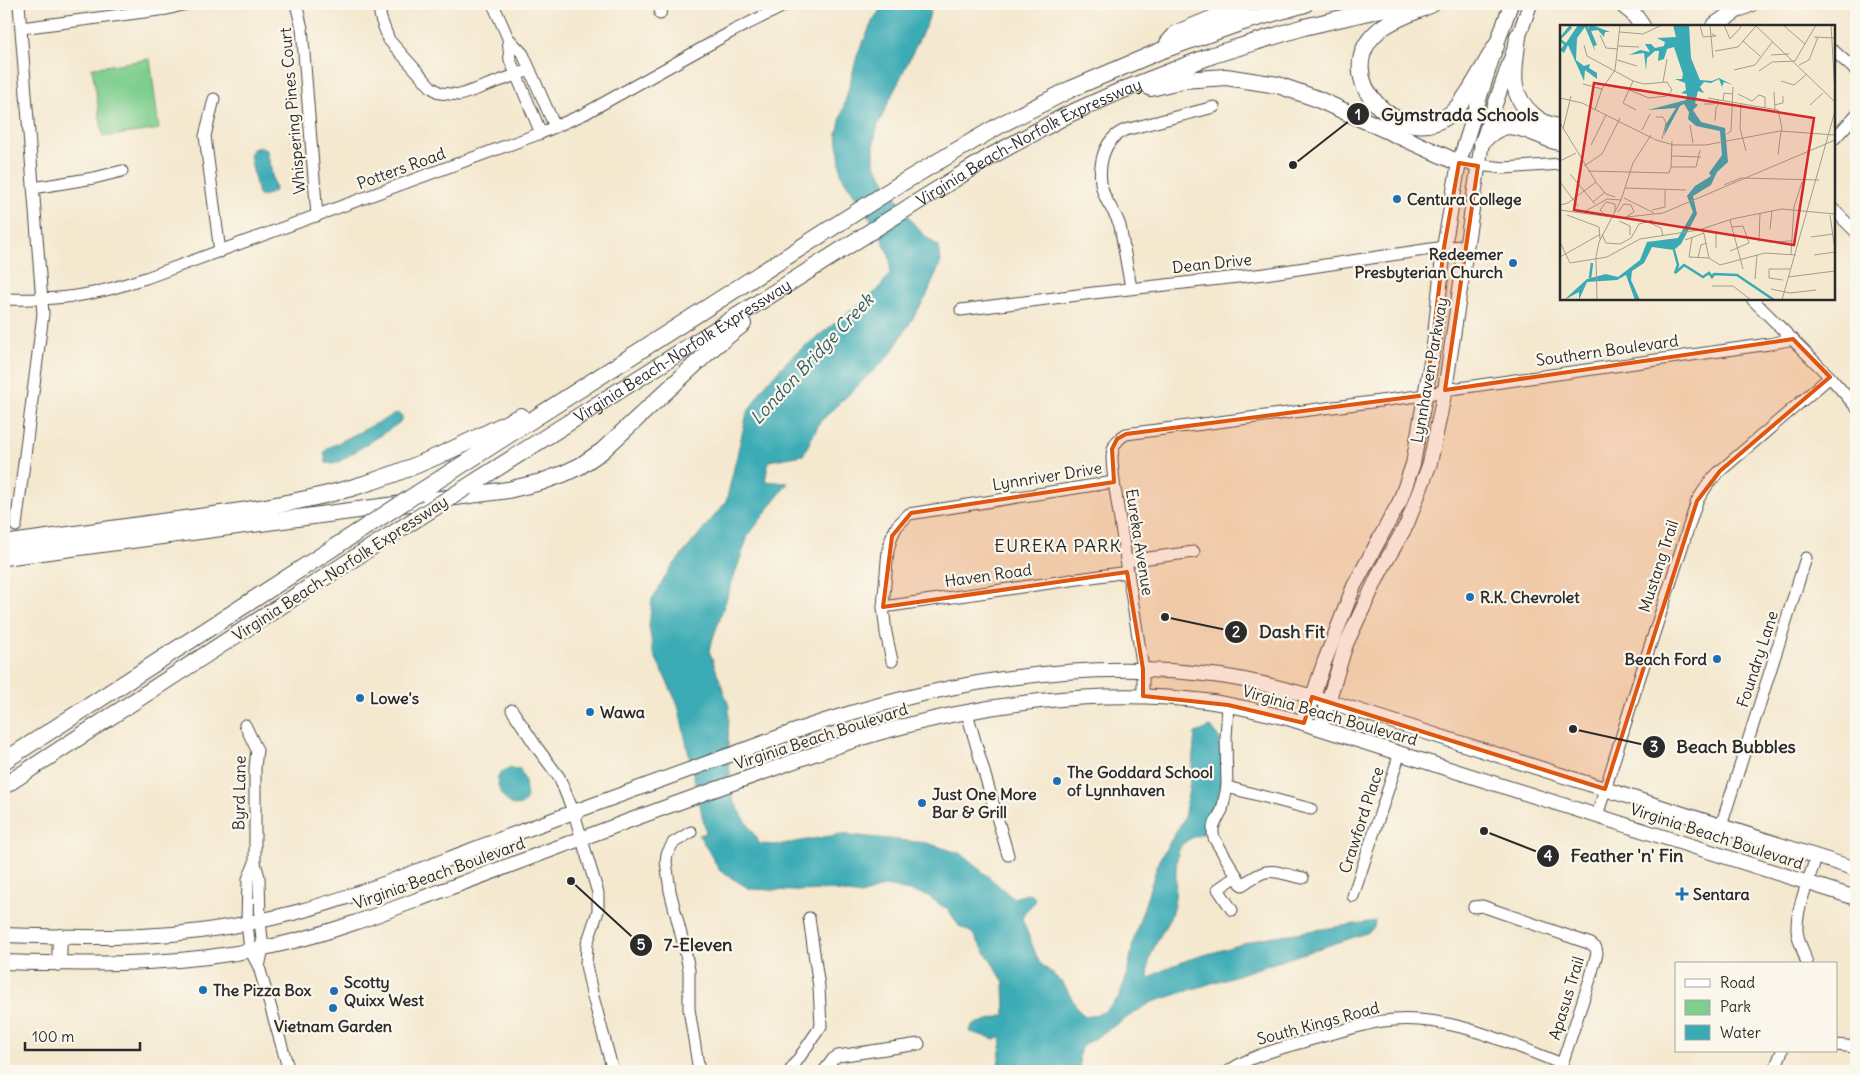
<svg xmlns="http://www.w3.org/2000/svg" width="1860" height="1075" font-family="Delius,sans-serif">
<style>
.green{fill:#7ece8e;stroke:#547c5c}
.water{fill:#3aabb5;stroke:#326b70}
.lines{fill:none;stroke-linecap:round;stroke-linejoin:round}
.minor-casing{stroke:#494744;stroke-width:13}
.major-casing{stroke:#494744;stroke-width:16}
.highway-casing{stroke:#494744;stroke-width:18}
.minor{stroke:#fff;stroke-width:11}
.major{stroke:#fff;stroke-width:14}
.highway{stroke:#fff;stroke-width:16}
.highway-bridge-casing{stroke:#494744;stroke-width:18;stroke-linecap:butt}
.highway-bridge{stroke:#fff;stroke-width:16}
.marked{fill:#df570e;fill-opacity:0.2;stroke:#df570e;stroke-width:4;stroke-linejoin:round}
.poi-dot{fill:#1f6fb2;stroke:#fbf7ec;stroke-width:2}
.labels{text-anchor:middle;stroke-width:4.5;stroke-linejoin:round;paint-order:stroke}
.street-label{font-size:16px;fill:#2b2b2b;stroke:#fbf7ec}
.poi-label{font-size:16px;font-weight:bold;fill:#2b2b2b;stroke:#fbf7ec;text-anchor:start}
.water-label{font-size:18px;font-style:italic;fill:#315e62;stroke:#fbf7ec}
.neighbourhood-label{font-size:18px;letter-spacing:1px;fill:#2b2b2b;stroke:#fbf7ec}
.inset-river{fill:none;stroke:#3aabb5;stroke-width:2.5}
.inset-road{fill:none;stroke:#a49c8d;stroke-width:1}
.view{fill:#d62828;fill-opacity:0.15;stroke:#d62828;stroke-width:2.5}
.inset-edge{fill:none;stroke:#2b2b2b;stroke-width:2.5}
.leader{fill:none;stroke:#2b2b2b;stroke-width:2}
.callout-dot{fill:#2b2b2b;stroke:#fbf7ec;stroke-width:2}
.mark-label{font-size:15px;text-anchor:middle;font-weight:bold;fill:#fff}
.callout-label{font-size:18px;text-anchor:middle;font-weight:bold;fill:#2b2b2b;stroke:#fbf7ec;stroke-width:4.5;stroke-linejoin:round;paint-order:stroke}
</style>
<rect width="100%" height="100%" fill="#fbf7ec"/>
<filter id="ink" filterUnits="userSpaceOnUse"><feTurbulence type="fractalNoise" baseFrequency=".02" numOctaves="2"/><feDisplacementMap in="SourceGraphic" scale="10" xChannelSelector="R" yChannelSelector="G"/><feConvolveMatrix kernelMatrix="1 2 1 2 8 2 1 2 1" color-interpolation-filters="sRGB"/></filter>
<filter id="wash" filterUnits="userSpaceOnUse"><feTurbulence type="fractalNoise" baseFrequency=".0096" numOctaves="4" result="noise"/><feDisplacementMap in="SourceGraphic" scale="20" xChannelSelector="R" yChannelSelector="G"/><feGaussianBlur stdDeviation="1.12" result="paint"/><feColorMatrix in="noise" values="0 0 0 0 0 0 0 0 0 0 0 0 0 0 0 0 0 1.4 0 .05"/><feComposite in="paint" operator="in"/></filter>
<g filter="url(#wash)">
<rect width="100%" height="100%" fill="#f4e8cf"/>
<path class="green" d="M150,59L159,129L103,137L92,68Z"/>
<g class="water">
<path d="M884,4H933L927,23L878,124L874,143V163L913,223L924,235L939,247L941,262L926,297L890,355L820,422L803,455L769,461L765,481L788,483L748,536L709,650L729,706L728,755L733,800L760,844L778,845L841,834L927,843L962,854L1013,898L1031,893L1034,897L1035,902L1024,913L1022,919L1039,962L1063,983L1079,1011L1087,1017L1104,1012L1119,997L1127,975L1134,938L1159,860L1184,819L1191,775L1195,733L1211,727C1214,731 1218,735 1220,740C1228,769 1217,804 1207,832C1198,836 1183,839 1179,850C1173,868 1179,898 1171,915C1162,936 1144,956 1149,979L1157,973L1187,960L1263,938L1375,921L1374,928L1367,933L1150,1003L1081,1047L1079,1057L1080,1071H997L1002,1038L995,1039L970,1032L972,1025L1005,1015L1004,982L985,952L972,933L959,926L949,911L927,895L886,886L861,895L830,890L794,891L750,889L720,871L699,835L706,833L678,705L653,652L649,626L652,599L670,569L726,502L747,413L764,386L791,357L878,290L890,273V258L878,230L841,175L837,133L857,56L873,20Z"/>
<path d="M260,147L267,150L275,189L274,192L261,197L258,195L250,155L253,149Z"/>
<path d="M397,413L402,416V419L399,423L339,462L333,464L326,463L324,452L328,448Z"/>
<path d="M509,768L520,769L525,781L527,798C516,820 492,790 499,775C501,772 505,770 509,768Z"/>
</g>
</g>
<g filter="url(#ink)">
<g class="lines">
<g class="minor-casing">
<g id="minor">
<path d="M296,4L302,28L317,216"/>
<path d="M378,4L381,19L389,40L431,87L440,93L460,95L530,70"/>
<path d="M493,4L508,38L510,60L541,133"/>
<path d="M660,14L663,4"/>
<path d="M21,28L167,9L186,4"/>
<path d="M508,38L523,54L555,127"/>
<path d="M1834,51L1856,71"/>
<path d="M214,99L205,136L220,252"/>
<path d="M1834,139L1856,115"/>
<path d="M1459,163L1505,168L1561,164"/>
<path d="M33,188L94,178L122,171"/>
<path d="M1834,210L1856,232"/>
<path d="M1131,288L1120,226C1117,216 1112,210 1107,201C1095,178 1099,141 1125,130L1214,107"/>
<path d="M4,299C36,300 70,299 101,291C116,288 131,282 146,278L541,133L584,114L733,31L788,4"/>
<path d="M1752,299L1830,377L1856,407"/>
<path d="M961,310L1093,293L1265,274L1444,247L1466,246"/>
<path d="M1114,482L1143,669V696"/>
<path d="M16,526L43,314L19,4"/>
<path d="M1126,561L1194,552"/>
<path d="M883,607L1127,572"/>
<path d="M892,661L886,633L883,607L888,550L892,536L897,526L909,514L1114,482C1113,463 1106,445 1126,434L1426,395L1445,390L1769,344L1793,339"/>
<path d="M1228,705L1226,738L1227,787L1222,810L1213,827V833L1214,838L1242,885C1272,864 1270,872 1303,878"/>
<path d="M512,710L538,749L559,777L574,813L598,893V911L587,944L586,965L592,993L613,1071"/>
<path d="M967,713L1008,855"/>
<path d="M245,725L257,750L255,768V863L259,877L260,921L263,948L259,967"/>
<path d="M1227,787L1311,809"/>
<path d="M1597,816L1636,689L1697,501L1710,481L1720,471L1830,377"/>
<path d="M1721,826L1806,558"/>
<path d="M691,832L673,843L667,854L666,861L670,891L685,950L689,970V1009L699,1071"/>
<path d="M255,863L248,879L247,923L250,950L259,967L289,1071"/>
<path d="M1353,896L1400,753"/>
<path d="M1474,907L1482,906L1591,944L1596,948L1597,953L1591,976L1560,1070"/>
<path d="M1232,910L1218,889L1237,876"/>
<path d="M1807,964C1804,952 1798,941 1797,930C1796,908 1810,878 1816,857"/>
<path d="M1836,1045L1856,1047"/>
<path d="M790,1071L821,1026L819,987L809,918"/>
<path d="M824,1071L833,1059L838,1056L919,1044"/>
<path d="M1229,1071C1252,1055 1279,1049 1306,1041C1332,1034 1357,1025 1383,1021C1445,1012 1506,1042 1562,1064"/>
<path d="M1774,1071L1782,1051"/>
</g>
</g>
<g class="major-casing">
<g id="major">
<path d="M1304,723L1324,663L1354,586L1400,501L1413,464L1434,345L1444,247L1459,163L1496,46L1511,4"/>
<path d="M1320,728L1346,644L1381,570L1407,524L1430,463L1445,390L1482,142L1530,4"/>
<path d="M4,935C50,936 96,939 141,936C194,934 247,925 297,912C357,896 415,872 472,850C556,818 640,788 724,757C759,745 793,731 828,720C954,680 1089,658 1221,676C1257,681 1293,691 1328,701L1856,869"/>
<path d="M4,962C100,965 195,966 290,942C348,928 404,904 460,884C552,850 644,814 736,782C785,765 832,746 882,732C985,703 1099,688 1206,701C1235,705 1263,712 1291,719L1856,898"/>
<path d="M59,964L60,936"/>
</g>
</g>
<g class="highway-casing">
<g id="highway">
<path d="M1432,4C1416,12 1391,19 1378,31C1327,76 1400,151 1449,115C1466,103 1484,65 1496,46"/>
<path d="M1622,4L1633,13L1642,26"/>
<path d="M1714,26L1738,9L1750,4"/>
<path d="M1518,36C1515,67 1506,92 1533,115C1542,123 1550,126 1561,127"/>
<path d="M1168,43L1177,33L1248,4"/>
<path d="M1151,88L1183,80L1226,77L1278,85L1315,98L1459,163"/>
<path d="M1482,142C1504,118 1516,126 1542,136C1549,139 1555,142 1561,142"/>
<path id="s1" d="M467,487L914,204L993,155L1067,115L1118,92L1213,55L1304,27L1403,4"/>
<path d="M418,493L900,184L1000,125L1071,89L1160,51L1243,22L1305,4"/>
<path d="M4,544C59,536 114,529 169,521C230,513 291,505 351,488C411,471 465,444 521,416"/>
<path d="M4,557L508,490L541,482L563,474L580,466L602,451L715,346L743,324"/>
<path d="M4,761L316,559"/>
<path d="M4,786L362,553"/>
</g>
</g>
<use href="#minor" class="minor"/>
<use href="#major" class="major"/>
<use href="#highway" class="highway"/>
<g class="highway-bridge-casing">
<g id="highway-bridge">
<path d="M362,553L467,487"/>
<path d="M316,559L418,493"/>
</g>
</g>
<use href="#highway-bridge" class="highway-bridge"/>
</g>
</g>
<path class="marked" d="M1459,163L1478,166L1445,390L1793,339L1830,377L1720,471L1697,501L1605,789L1312,697L1304,723L1228,705L1143,696V669L1127,572L883,607L892,536L911,513L1114,482L1112,449L1117,439L1126,434L1426,395L1444,247Z"/>
<g class="poi-dot">
<circle cx="1397" cy="199" r="5"/>
<circle cx="1513" cy="263" r="5"/>
<circle cx="1470" cy="597" r="5"/>
<circle cx="1717" cy="659" r="5"/>
<circle cx="360" cy="698" r="5"/>
<circle cx="590" cy="712" r="5"/>
<circle cx="1057" cy="781" r="5"/>
<circle cx="922" cy="803" r="5"/>
<path d="M1679.5 886.5h5v5h5v5h-5v5h-5v-5h-5v-5h5z"/>
<circle cx="203" cy="990" r="5"/>
<circle cx="334" cy="991" r="5"/>
<circle cx="333" cy="1008" r="5"/>
</g>
<g class="labels">
<g class="street-label">
<text transform="translate(292 111) rotate(-95)" y="6">Whispering Pines Court</text>
<text dy="6" stroke="none"><textPath href="#s1" startOffset="660">Virginia Beach-Norfolk Expressway</textPath></text>
<text transform="translate(401 168) rotate(-20)" y="6">Potters Road</text>
<text transform="translate(1212 263) rotate(-6)" y="6">Dean Drive</text>
<text transform="translate(1607 350) rotate(-8)" y="6">Southern Boulevard</text>
<text dy="6" stroke="none"><textPath href="#s1" startOffset="255">Virginia Beach-Norfolk Expressway</textPath></text>
<text transform="translate(1429 370) rotate(-80)" y="6">Lynnhaven Parkway</text>
<text transform="translate(1047 476) rotate(-9)" y="6">Lynnriver Drive</text>
<text transform="translate(1140 542) rotate(81)" y="6">Eureka Avenue</text>
<text transform="translate(1658 566) rotate(-72)" y="6">Mustang Trail</text>
<text transform="translate(340 568) rotate(-33)" y="6">Virginia Beach-Norfolk Expressway</text>
<text transform="translate(988 575) rotate(-8)" y="6">Haven Road</text>
<text transform="translate(1757 659) rotate(-72)" y="6">Foundry Lane</text>
<text transform="translate(1330 715) rotate(16)" y="6">Virginia Beach Boulevard</text>
<text transform="translate(821 736) rotate(-18)" y="6">Virginia Beach Boulevard</text>
<text transform="translate(239 793) rotate(-89)" y="6">Byrd Lane</text>
<text transform="translate(1361 820) rotate(-72)" y="6">Crawford Place</text>
<text transform="translate(1717 836) rotate(18)" y="6">Virginia Beach Boulevard</text>
<text transform="translate(439 873) rotate(-20)" y="6">Virginia Beach Boulevard</text>
<text transform="translate(1566 998) rotate(-73)" y="6">Apasus Trail</text>
<text transform="translate(1318 1023) rotate(-15)" y="6">South Kings Road</text>
</g>
<g class="poi-label">
<text x="1407" y="205">Centura College</text>
<text x="1503" y="260" text-anchor="end">Redeemer<tspan x="1503" dy="18">Presbyterian Church</tspan></text>
<text x="1480" y="603">R.K. Chevrolet</text>
<text x="1707" y="665" text-anchor="end">Beach Ford</text>
<text x="370" y="704">Lowe's</text>
<text x="600" y="718">Wawa</text>
<text x="1067" y="778">The Goddard School<tspan x="1067" dy="18">of Lynnhaven</tspan></text>
<text x="932" y="800">Just One More<tspan x="932" dy="18">Bar &amp; Grill</tspan></text>
<text x="1693" y="900">Sentara</text>
<text x="344" y="988">Scotty<tspan x="344" dy="18">Quixx West</tspan></text>
<text x="213" y="996">The Pizza Box</text>
<text x="333" y="1032" text-anchor="middle">Vietnam Garden</text>
</g>
<g class="water-label">
<text transform="translate(812 359) rotate(-47)" y="6">London Bridge Creek</text>
</g>
<g class="neighbourhood-label">
<text x="1058" y="552">EUREKA PARK</text>
</g>
</g>
<g transform="translate(1560 25)">
<rect width="275" height="275" fill="#f4e8cf"/>
<path d="M10,0L12,3L1,14L6,18L18,0H28L29,5V0H32L50,7H45L44,12L38,5L31,6L37,20L34,21L35,26L25,2L17,13L16,35L24,41L30,39L29,43L37,48V54L25,45L24,56L8,20L4,28L0,25L4,20L0,16V12ZM113,0H129L131,33L140,55L152,56L159,53L173,60L164,57L162,62L159,54L151,58L144,57L140,62L144,68L138,66L135,78L138,80L133,85L141,97L165,103L168,137L157,147L151,160L133,171L137,189L121,219L114,225L92,222L84,238L72,246L71,255L80,275H75L66,250L57,255L27,257L19,275V267L4,275L27,254L46,249L58,252L80,235L87,217L118,213L133,187L127,171L135,161L151,151L149,148L162,130L160,106L136,101L128,94L129,87L124,79L120,81L104,111L106,99L116,83L88,85L126,75L127,69L121,68L126,65L125,58L115,54H122L123,49L114,22L107,24L104,34L98,36L99,26H95L87,33L86,45L84,28L69,30L80,25L90,27L85,19H91L95,23L104,21L105,17L97,13L116,12Z" fill="#3aabb5"/>
<path class="inset-river" d="M114,225L118,240L115,248L124,240L143,252L149,248L152,252L154,249L177,250L214,275M30,253L32,238"/>
<path class="inset-road" d="M140,0L143,12L156,11L152,9M150,0L153,33M164,0L170,14L181,2L179,0M195,0L275,77M223,0L245,19M271,0L275,69M60,7L83,9L102,0M40,10L46,23L58,24M254,12L275,13M183,16L200,31M24,20L27,31L73,56L84,59L107,57L112,65L107,71L89,73L69,65M58,21L79,22M155,26L178,22L196,1M211,30L229,29M57,35L77,41M235,36L256,0M239,40L249,35L258,12M174,45L195,40L213,16M199,46L212,37L235,36M73,56L63,78L76,85M221,56L234,60L247,49M103,57L107,34M23,59L42,64M214,67L215,85M178,69L192,76L199,70L205,72V83M0,73L22,78L96,115L114,120H146L220,106L275,110M148,73L218,85L222,103L220,113M163,76L164,68L172,69M144,79H154L158,75M181,79L180,103L186,126M214,80L223,78V71M250,80L263,68M35,85L42,64L55,45L60,0M96,92H103L106,98L102,114M155,96L156,83L160,77M0,98L36,157L46,169L55,172M130,100L133,118M3,104L11,71M82,105L90,89M167,109L171,106L173,62M31,120L46,90M218,130L220,113M111,131L141,132M0,136L16,128M24,141L42,129L60,93M111,142L112,116M28,146L109,148L111,142H136L140,125M10,149L35,179M0,157L18,181M164,160L181,153L259,155M65,163L126,165M64,173L94,188M33,177L45,167M0,180L8,178L36,157M0,185L58,193L103,188L275,115M92,185L105,182V165M24,187L47,174L61,175M58,187L64,179L71,180L74,187L66,192M7,190L39,202L40,214M270,190L275,225M47,192L40,185L46,177L55,179V187M170,195L183,244M59,196L70,201V210M90,198L101,203L103,211M143,204L149,233M210,204L212,186M42,209L46,218L60,219L71,213L79,199L93,195M132,212L129,232L149,233L160,240L205,228L236,230M251,212L273,209M125,215L144,208M0,217L10,238M199,217L200,188M209,217L232,216M156,223V206M170,226L189,218L183,201L172,202M231,229L234,182L242,157M254,230L275,227M0,232L39,210M138,233L141,220L147,218M10,238L47,232L80,214L139,205L172,194L222,184L275,189M228,252L275,246M195,254L197,230M223,255L209,253V244H230M152,261H173L191,275M211,264L230,268L256,265M37,275L36,232L39,217L61,175L73,138L91,110M222,275L275,86"/>
<path class="view" d="M34,58L254,93L234,220L14,185Z"/>
<rect width="275" height="275" class="inset-edge"/>
</g>
<path class="leader" d="M1293 165L1358 114M1165 617L1236 632M1573 729L1654 747M1484 831L1548 856M571 881L641 945"/>
<g class="callout-dot">
<circle cx="1293" cy="165" r="5"/>
<circle cx="1165" cy="617" r="5"/>
<circle cx="1573" cy="729" r="5"/>
<circle cx="1484" cy="831" r="5"/>
<circle cx="571" cy="881" r="5"/>
<circle cx="1358" cy="114" r="12"/>
<circle cx="1236" cy="632" r="12"/>
<circle cx="1654" cy="747" r="12"/>
<circle cx="1548" cy="856" r="12"/>
<circle cx="641" cy="945" r="12"/>
</g>
<g class="mark-label">
<text x="1358" y="120">1</text>
<text x="1236" y="637">2</text>
<text x="1654" y="752">3</text>
<text x="1548" y="861">4</text>
<text x="641" y="950">5</text>
</g>
<g class="callout-label">
<text x="1460" y="121">Gymstrada Schools</text>
<text x="1292" y="638">Dash Fit</text>
<text x="1736" y="753">Beach Bubbles</text>
<text x="1627" y="862">Feather 'n' Fin</text>
<text x="698" y="951">7-Eleven</text>
</g>
<rect width="1860" height="1075" fill="none" stroke="#fbf7ec" stroke-width="20"/>
<rect x="1675" y="962" width="162" height="90" fill="#fbf7ec" stroke="#a8a59f"/>
<rect x="1685" y="979" width="25" height="8" fill="#ffffff" stroke="#a8a59f"/>
<text x="1720" y="988" font-size="15" fill="#2b2b2b">Road</text>
<rect x="1685" y="1000" width="25" height="15" fill="#7ece8e" stroke="#a8a59f"/>
<text x="1720" y="1012" font-size="15" fill="#2b2b2b">Park</text>
<rect x="1685" y="1025" width="25" height="15" fill="#3aabb5" stroke="#a8a59f"/>
<text x="1720" y="1038" font-size="15" fill="#2b2b2b">Water</text>
<path d="M25 1042v8h115v-8" fill="none" stroke="#2b2b2b" stroke-width="2.5"/>
<text x="32" y="1042" font-size="15" fill="#2b2b2b" stroke="#fbf7ec" stroke-width="4" paint-order="stroke">100 m</text>
</svg>
